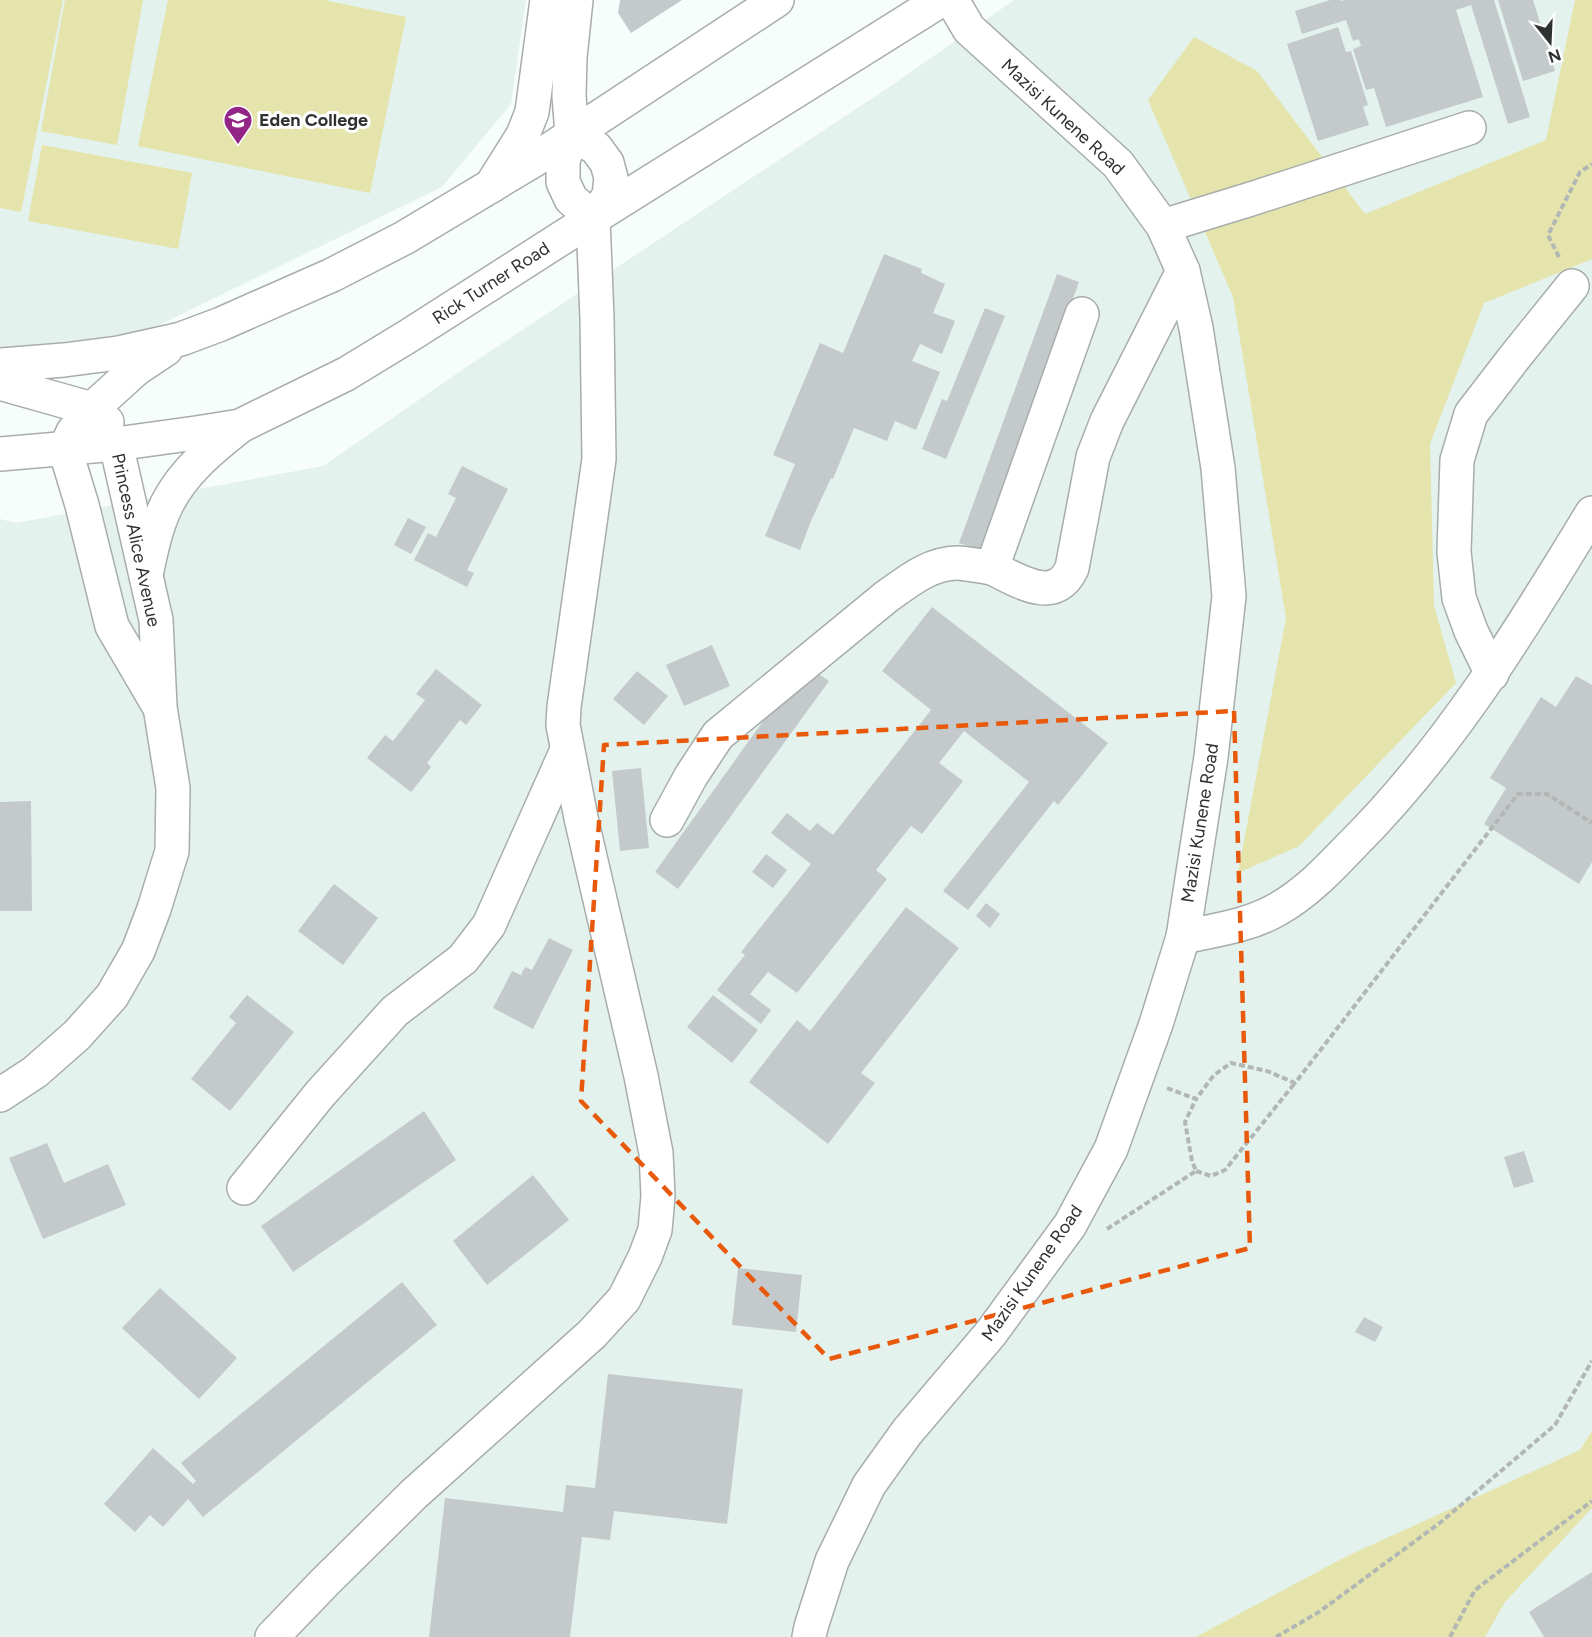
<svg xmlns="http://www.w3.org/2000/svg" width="1592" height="1637" font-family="Figtree,sans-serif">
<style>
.built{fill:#e3f2ec}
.green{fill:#e4e4ac}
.building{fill:#c4cacb}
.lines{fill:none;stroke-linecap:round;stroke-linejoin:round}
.minor-casing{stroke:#a8adab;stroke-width:36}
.major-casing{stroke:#a8adab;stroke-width:36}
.path{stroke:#b2b7b4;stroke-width:4;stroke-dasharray:6 3;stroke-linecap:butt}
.minor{stroke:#fff;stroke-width:33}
.major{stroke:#fff;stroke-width:33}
.marked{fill:none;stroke:#e8590c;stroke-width:4.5;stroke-dasharray:12 8;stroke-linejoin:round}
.labels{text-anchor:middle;stroke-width:6;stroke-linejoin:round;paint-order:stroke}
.street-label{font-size:18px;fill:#2f3231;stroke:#fff}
.poi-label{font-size:18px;font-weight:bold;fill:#2f3231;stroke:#fff;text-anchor:start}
</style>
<rect width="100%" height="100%" fill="#f7fdfa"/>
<g class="built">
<path d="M0,0H526L511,104L442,187L151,329L0,354Z"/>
<path d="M1014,0H1592V1637H0V519L16,523L323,466L462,370L895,83Z"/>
</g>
<g class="green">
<path d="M0,0H63L21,212L0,208Z"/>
<path d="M65,0H143L117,145L41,131Z"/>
<path d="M168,0H324L406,17L370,193L138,146Z"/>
<path d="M1575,0H1592V259L1484,303L1430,444L1434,606L1456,683L1299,846L1238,873L1286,618L1233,297L1148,100L1194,37L1257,71L1365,214L1546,140Z"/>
<path d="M42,145L192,173L178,249L28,221Z"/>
<path d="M1592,1431V1508L1505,1602L1485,1637H1196L1345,1557L1580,1450Z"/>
</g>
<g class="building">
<path d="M620,0H682L631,33L618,13Z"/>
<path d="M1330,0H1340V1L1345,0H1494L1530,117L1508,124L1471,5L1456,10L1483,97L1386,127L1374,88L1366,90L1353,49L1361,46L1359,39L1353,41L1346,20L1302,34L1295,11Z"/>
<path d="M1498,0H1533L1555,71L1523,81Z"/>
<path d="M1338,27L1346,52L1351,51L1368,105L1363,107L1369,125L1318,141L1287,44Z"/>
<path d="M884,254L922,269L921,273L945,284L933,313L955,321L942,354L920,344L912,361L940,372L916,430L895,421L887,441L854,428L833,479L831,478L811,521L800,550L765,536L795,464L773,455L820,343L843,353Z"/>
<path d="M1057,274L1079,282L981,551L959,543Z"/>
<path d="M985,308L1005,316L946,459L922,449L942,399L947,401Z"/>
<path d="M462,466L508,489L467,570L474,573L467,587L414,560L428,533L436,537L456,498L448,494Z"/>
<path d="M408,518L426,527L411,554L394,545Z"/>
<path d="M932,607L1108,743L1058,805L1054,801L968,910L943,891L1029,782L964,731L939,763L963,781L922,834L911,826L876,870L887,879L797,993L768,972L750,994L771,1010L761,1024L717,990L745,955L741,952L811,864L771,833L787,813L810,831L817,823L833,835L931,710L882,671Z"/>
<path d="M712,645L730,686L684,706L666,665Z"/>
<path d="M804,664L829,681L678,889L655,872Z"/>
<path d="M436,669L482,705L466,725L460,720L427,763L431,767L411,792L367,758L385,735L393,741L425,700L416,694Z"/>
<path d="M637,671L668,696L644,725L613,699Z"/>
<path d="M1576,676L1592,685V862L1579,884L1484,824L1506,788L1490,778L1541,697L1556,707Z"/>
<path d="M641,768L649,848L620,851L612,771Z"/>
<path d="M31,801L32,911H0V802Z"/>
<path d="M766,854L787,870L773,888L752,872Z"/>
<path d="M334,884L378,918L343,965L298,931Z"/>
<path d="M986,903L1000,914L990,928L976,916Z"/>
<path d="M906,907L959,948L861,1073L875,1083L828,1144L749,1082L797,1020L810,1031Z"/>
<path d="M549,938L573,950L533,1029L493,1008L512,971L521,975L525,967L532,970Z"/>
<path d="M247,995L294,1032L230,1111L191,1079L236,1023L229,1017Z"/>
<path d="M713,995L758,1030L732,1063L687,1027Z"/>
<path d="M424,1111L456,1160L293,1272L261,1226Z"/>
<path d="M47,1143L64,1183L108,1164L126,1205L43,1239L9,1158Z"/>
<path d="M1524,1151L1534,1182L1514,1188L1504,1157Z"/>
<path d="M533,1175L569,1220L487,1285L453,1241Z"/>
<path d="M738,1268L802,1275L796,1332L732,1325Z"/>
<path d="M402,1282L437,1325L203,1517L188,1499L163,1527L150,1515L135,1532L104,1504L153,1448L193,1484L196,1481L181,1463Z"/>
<path d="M160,1288L237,1358L199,1399L122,1328Z"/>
<path d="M1364,1317L1383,1327L1375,1342L1355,1332Z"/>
<path d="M608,1374L743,1389L727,1524L614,1511L610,1540L582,1537L570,1637H429L445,1498L563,1512L566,1485L595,1488Z"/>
<path d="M1592,1572V1637H1544L1529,1612Z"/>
</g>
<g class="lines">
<g class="minor-casing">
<g id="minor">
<path d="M576,0L570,57L569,96L572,134L563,161V182L571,199L593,218"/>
<path d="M572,134L596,148L607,163L611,178L609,196L593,218"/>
<path d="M491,186L523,135L532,112L547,0"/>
<path d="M1163,226L1251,199L1469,128"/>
<path d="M65,449L82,505L112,626L157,703"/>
<path d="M992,568C1018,580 1055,606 1072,568L1093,457L1107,421L1183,271"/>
<path d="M1492,674L1471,631L1459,598L1454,552L1457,460L1471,414L1514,358L1572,286"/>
<path d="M667,820L691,776L718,735L886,597C907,582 931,562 959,563C970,564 981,566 992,568L1082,314"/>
<path d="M1183,937C1215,930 1249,926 1278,909C1306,893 1328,870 1350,847C1448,750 1521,630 1592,513"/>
<path d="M0,1095L35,1072L77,1035L112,996L138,951L154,909L172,851L173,788L160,707L156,620L116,444"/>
<path d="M244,1188L320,1094L395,1011L463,959L489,925L567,750"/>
<path d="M272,1637L324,1583L414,1494L592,1334L624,1299L645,1257L655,1230L658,1196L656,1153L641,1076L581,818L563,725L564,707L599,459L597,318L593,218"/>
<path d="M809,1637L811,1627L832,1561L869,1485L907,1432L991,1333L1070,1225L1111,1149L1156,1024L1183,937L1211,757L1229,596L1218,468L1196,328L1183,271L1163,226L1118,164L969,29L952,0"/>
</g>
</g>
<g class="major-casing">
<g id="major">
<path d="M0,365L64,360L118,353L181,339L221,324L332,275L404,238L534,160L777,0"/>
<path d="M0,383L92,409L107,422"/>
<path d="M65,449L73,432L92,409L136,369L166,349"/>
<path d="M0,454L116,444L196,433L240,426L346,374L410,335L593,218L941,0"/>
<path d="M146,575C151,551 156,526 167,504C183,472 211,449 239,427"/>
</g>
</g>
<g class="path">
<path d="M1559,257L1548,235L1580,172L1592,164"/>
<path d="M1167,1088L1196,1099L1214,1075L1231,1063L1267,1071L1295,1083L1518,794H1547L1592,823"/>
<path d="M1196,1171L1211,1176L1225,1170L1295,1083"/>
<path d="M1107,1229L1196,1171L1192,1161L1185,1122L1196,1099"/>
<path d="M1276,1637L1319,1612L1441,1522L1555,1425L1592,1361"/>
<path d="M1450,1637L1475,1590L1592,1501"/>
</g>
<use href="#minor" class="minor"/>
<use href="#major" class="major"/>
</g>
<path class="marked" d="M1234,711L1250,1248L829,1359L581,1101L604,745Z"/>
<defs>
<g id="school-pin" transform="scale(1.5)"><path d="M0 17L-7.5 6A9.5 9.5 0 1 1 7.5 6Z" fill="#932586" stroke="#fff"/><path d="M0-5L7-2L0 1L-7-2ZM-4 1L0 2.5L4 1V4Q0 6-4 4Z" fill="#fff"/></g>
</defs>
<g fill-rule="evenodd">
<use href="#school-pin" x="238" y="120"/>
</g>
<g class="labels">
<g class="street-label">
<text transform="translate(1063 117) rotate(43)" y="6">Mazisi Kunene Road</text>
<text transform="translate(491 283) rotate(-33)" y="6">Rick Turner Road</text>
<text transform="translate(136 540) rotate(78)" y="6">Princess Alice Avenue</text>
<text transform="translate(1200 823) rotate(-81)" y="6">Mazisi Kunene Road</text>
<text transform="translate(1032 1273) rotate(-55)" y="6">Mazisi Kunene Road</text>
</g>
<g class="poi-label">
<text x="259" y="126">Eden College</text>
</g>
</g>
<g transform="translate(1550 42) rotate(162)" stroke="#ffffff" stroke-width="4.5" paint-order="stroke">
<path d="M0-4.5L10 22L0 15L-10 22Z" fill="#2f3231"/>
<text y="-9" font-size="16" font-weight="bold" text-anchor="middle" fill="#2f3231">N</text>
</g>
</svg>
